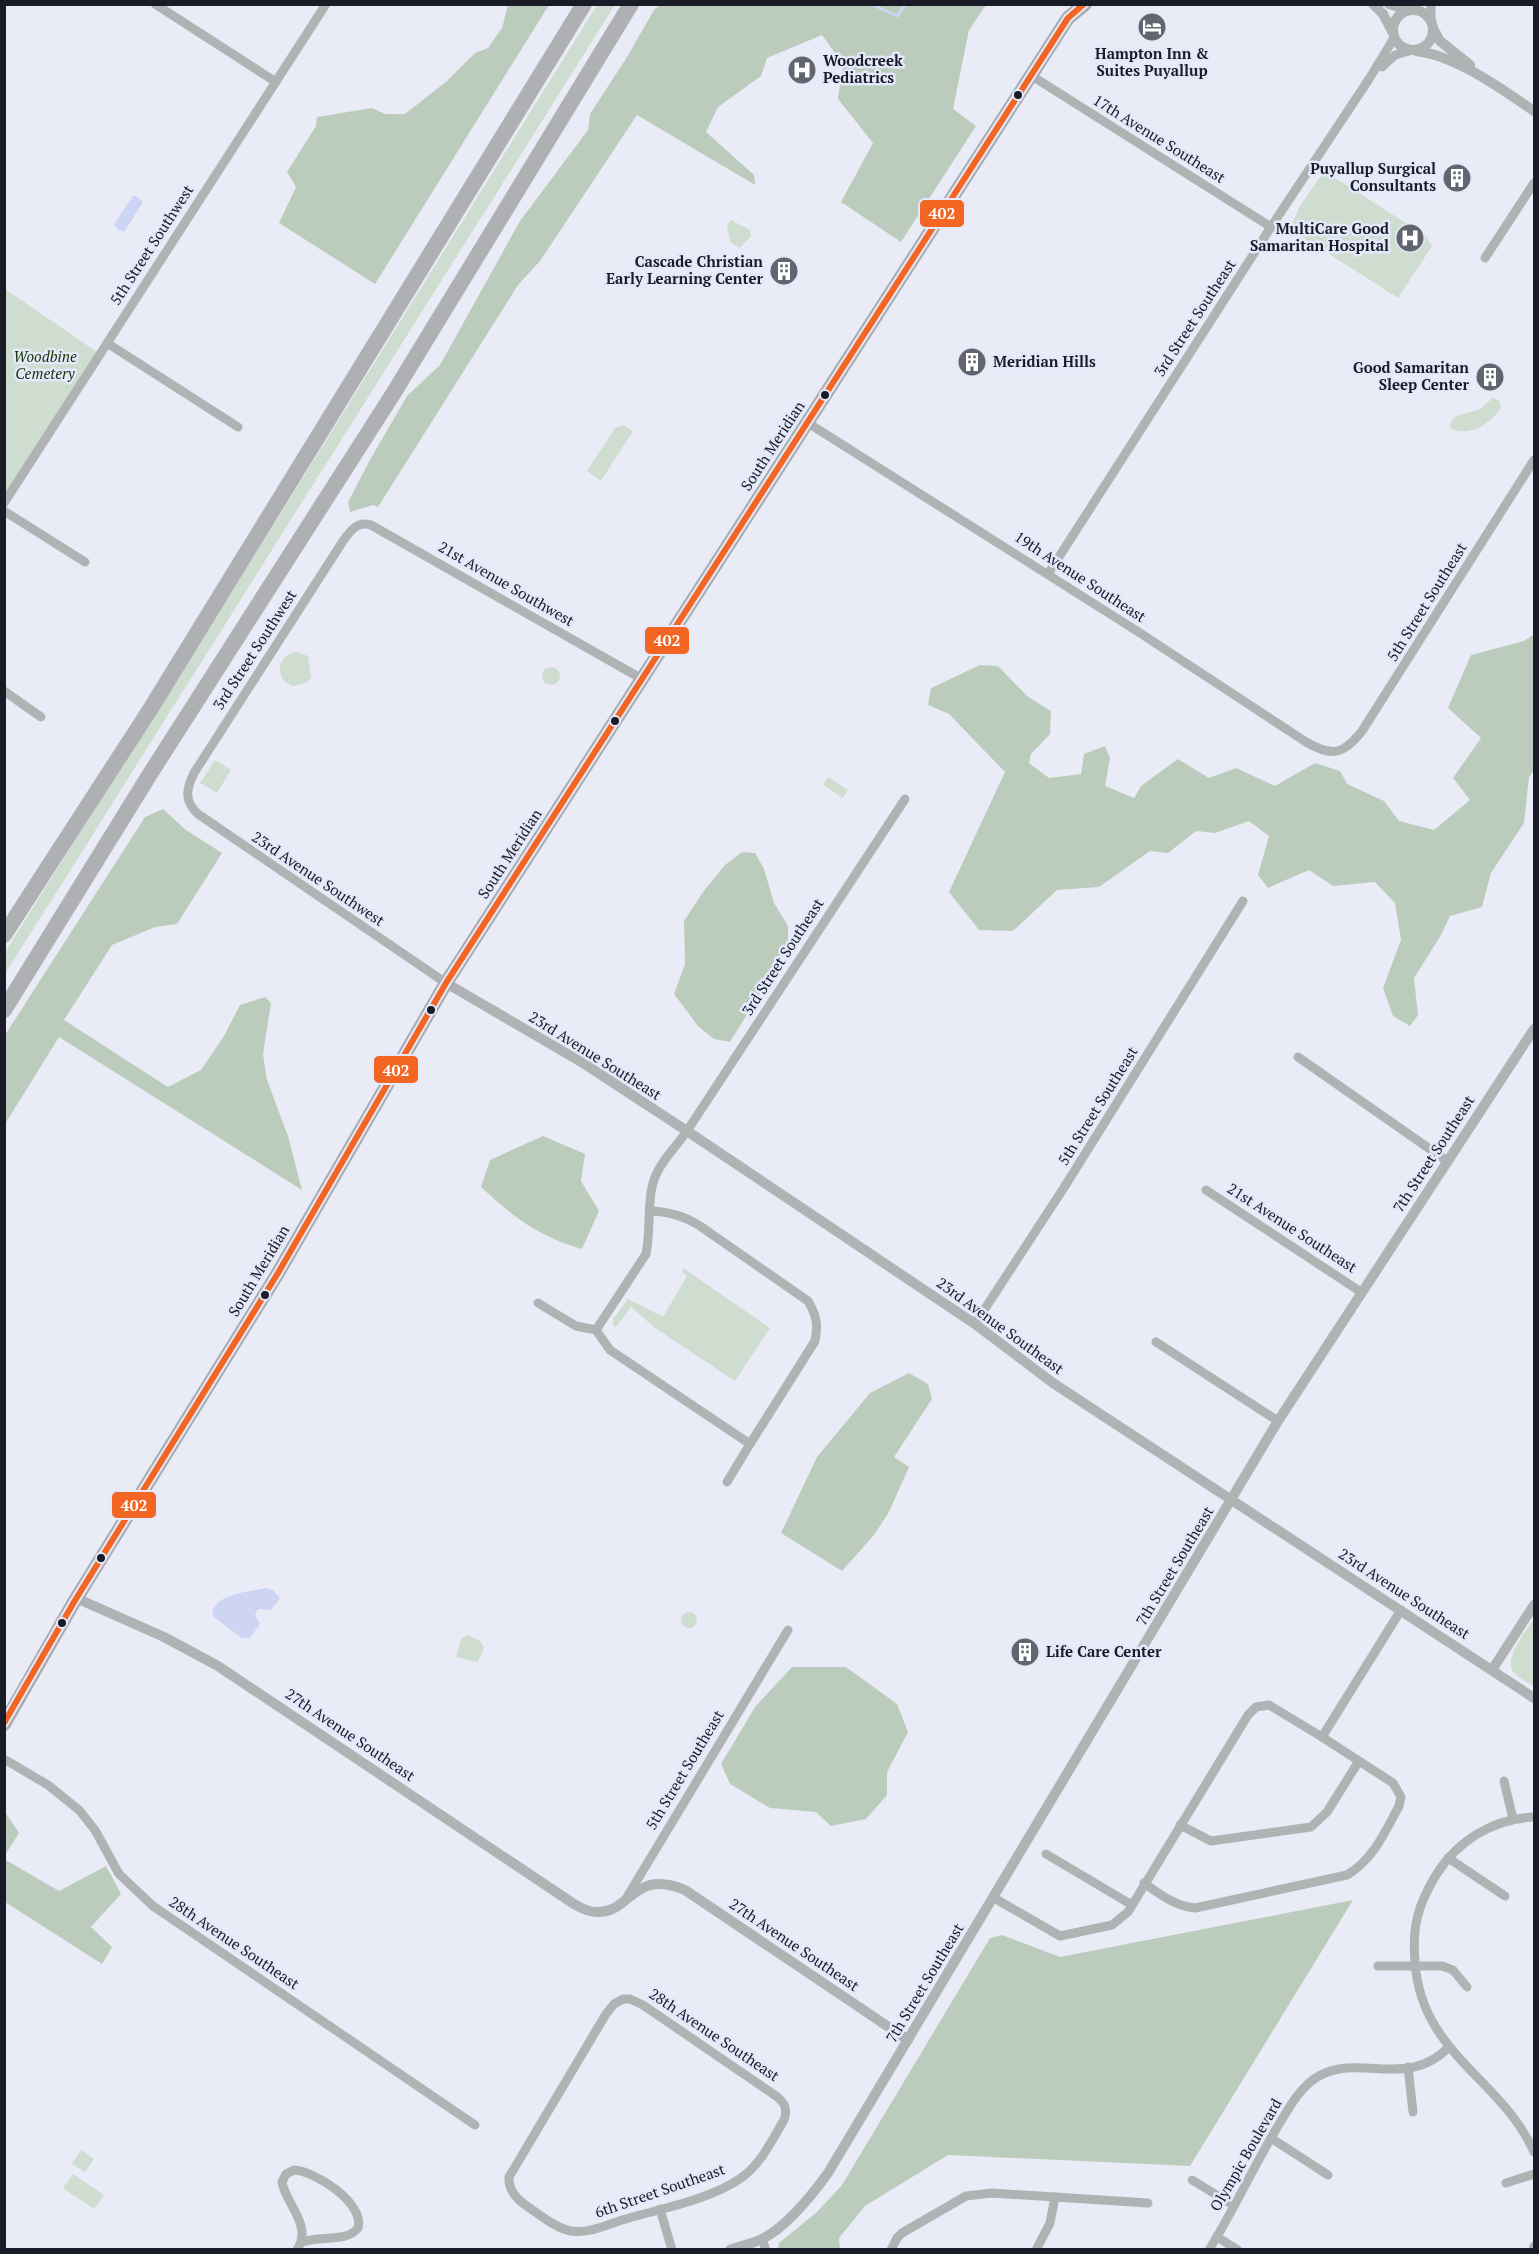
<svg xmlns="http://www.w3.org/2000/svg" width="1539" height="2254" font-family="'PT Serif',serif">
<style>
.green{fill:#cfddd0}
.forest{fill:#bcccbc}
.water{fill:#ced5f4}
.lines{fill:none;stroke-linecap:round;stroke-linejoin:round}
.stream{stroke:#ced5f4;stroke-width:3}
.minor{stroke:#b0b3b3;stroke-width:9}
.tertiary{stroke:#b0b3b3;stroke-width:10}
.primary{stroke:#a9acad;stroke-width:14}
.motorway{stroke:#aeb0b3;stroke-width:16}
.bus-1-casing{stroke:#e4e8fb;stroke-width:10}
.bus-1{stroke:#f26522;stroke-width:6}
.bus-dot{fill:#191c27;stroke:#e4e8fb;stroke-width:2}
.labels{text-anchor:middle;stroke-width:5;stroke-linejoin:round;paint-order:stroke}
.poi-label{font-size:15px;font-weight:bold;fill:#191c27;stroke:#e4e8fb;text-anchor:end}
.street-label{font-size:15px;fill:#191c27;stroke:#e4e8fb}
.park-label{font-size:15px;font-style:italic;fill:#153500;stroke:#e4e8fb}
.line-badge{stroke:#e4e8fb;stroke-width:2}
.badge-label{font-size:16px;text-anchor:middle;font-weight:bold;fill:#fff}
</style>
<rect width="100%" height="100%" fill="#e9ecf6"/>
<g class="green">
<path d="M597,5H615L5,974V952L281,513Z"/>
<path d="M1324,171L1425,235L1432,246L1398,298L1290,229L1300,206Z"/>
<path d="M731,220L750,230L751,236L740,248L730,242L727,226Z"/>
<path d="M5,289L100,354L5,503Z"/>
<path d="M1493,398L1499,401L1501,408C1490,424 1469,438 1450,428C1451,412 1466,415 1477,410C1483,408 1487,402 1493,398Z"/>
<path d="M624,425L633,431L601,481L587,471L615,428Z"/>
<path d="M296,652L308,656L311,677L307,683L293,686C274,680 276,656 296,652Z"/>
<circle cx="551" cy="676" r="9"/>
<path d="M215,760L231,770L217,793L200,783Z"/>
<path d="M828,777L848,790L843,798L823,785Z"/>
<path d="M683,1268L770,1328L735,1381L655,1328L631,1307L616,1327L613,1325V1319L628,1299L663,1317L687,1276L682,1271Z"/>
<circle cx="689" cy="1620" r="8"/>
<path d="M1534,1619V1687C1528,1682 1515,1677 1512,1670C1505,1657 1527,1629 1534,1619Z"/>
<path d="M467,1635L480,1641L484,1648L478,1662L456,1657L461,1639Z"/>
<path d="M81,2150L94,2159L85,2172L72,2164Z"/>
<path d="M73,2174L104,2195L94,2209L63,2188Z"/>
</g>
<g class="forest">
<path d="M661,4L986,5L969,30L953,109L976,126L901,242L841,202L873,143L838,99L843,64L822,35L767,58L761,76L718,107L706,132L754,175L755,185L637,115L540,261L518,285L378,507L373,505L350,512L348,502L371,458L407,396L440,365L520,221L588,130L590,114L627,57L654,10Z"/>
<path d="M508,5H549L375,284L279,223L296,187L287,172L316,126L317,117L372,108L385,114H405L447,81L475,53L488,48L502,28Z"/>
<path d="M1534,634V770L1529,777L1524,823L1491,873L1482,907L1450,916L1441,935L1414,978L1418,1015L1410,1026L1393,1016L1383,988L1401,940L1395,903L1375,882L1333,886L1309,870L1268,888L1258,875L1269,836L1249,821L1215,833L1196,831L1168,853L1150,851L1099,887L1057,890L1013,931L979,930L949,892L1005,772L949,714L928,705L931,688L980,665L998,666L1027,696L1051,711L1050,734L1031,754L1029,763L1049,778L1081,774L1084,754L1105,746L1110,758L1105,786L1134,798L1141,786L1178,759L1209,778L1236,768L1275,786L1315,763L1340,771L1347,784L1384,801L1399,821L1434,830L1470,800L1453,778L1481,738L1448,708L1471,655L1524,641Z"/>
<path d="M163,809L186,830L222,853L177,924L155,927L112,945L64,1020L168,1087L201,1070L224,1036L240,1005L265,997L271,1003L263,1054L267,1080L288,1136L302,1190L59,1037L5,1124V1035L145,817Z"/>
<path d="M742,852L755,853L764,869L774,903L788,926V948L730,1042L714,1039L698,1026L674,994L685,964L684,921L703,892L725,865Z"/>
<path d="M543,1136L585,1154L581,1181L599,1211L582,1249C537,1236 515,1218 481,1187L490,1160Z"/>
<path d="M909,1373L928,1384L932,1399L894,1457L909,1467L889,1512L874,1535L842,1571L781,1533L817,1457L870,1393Z"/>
<path d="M792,1667H846L897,1704L908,1732L887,1772V1795L866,1819L831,1826L816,1812L770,1808L730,1784L721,1764L755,1707Z"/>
<path d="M5,1812L19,1833L5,1855H4Z"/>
<path d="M4,1859L59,1891L106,1866L121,1894L91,1927L112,1947L102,1964L5,1902Z"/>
<path d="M1353,1900L1190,2166L948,2155L865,2206L839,2238L840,2249H778L779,2243L817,2212L842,2185L990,1938L1002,1935L1060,1957Z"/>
</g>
<g class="water">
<path d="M133,196H136L143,202L124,232L118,230L114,224Z"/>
<path d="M266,1588L273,1590L280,1598L271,1610L258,1609L255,1615L260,1624L250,1638H242L215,1618L212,1614C215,1593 249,1592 266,1588Z"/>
</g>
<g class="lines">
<path class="stream" d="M871,4L897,16L906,4"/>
<g class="minor">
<path d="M155,4L276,82"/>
<path d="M1412,10L1418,4"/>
<path d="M1431,22V4"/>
<path d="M1382,67L1395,55L1409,51"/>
<path d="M1032,76L1271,227"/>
<path d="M1485,258L1534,183"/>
<path d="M107,343L238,427"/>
<path d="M808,423L1137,631L1306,742C1332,757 1343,755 1362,731L1534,460"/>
<path d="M4,503L326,4"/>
<path d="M4,511L85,562"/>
<path d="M1048,574L1271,227L1369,79L1394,38"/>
<path d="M4,691L41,717"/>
<path d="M446,983L198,814C184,801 186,789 194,773L343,541C351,530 357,521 371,525L642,679"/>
<path d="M1298,1057L1447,1161"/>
<path d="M1206,1190L1361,1292"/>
<path d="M538,1303L576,1326L596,1330L610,1350L750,1444L815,1341C818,1325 817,1316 808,1301L700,1226C684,1216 670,1212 651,1211"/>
<path d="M975,1324L1065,1186L1243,901"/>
<path d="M596,1330L646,1254C651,1230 647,1203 653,1183C658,1164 676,1147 687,1131L905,799"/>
<path d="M1156,1342L1278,1421"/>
<path d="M727,1482L750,1444"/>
<path d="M4,1759L48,1785L79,1810L95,1830L119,1874L153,1906L475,2125"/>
<path d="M1504,1781L1513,1819"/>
<path d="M1534,1817C1493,1819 1458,1840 1436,1875C1418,1905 1412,1926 1415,1962C1421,2054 1502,2079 1534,2152"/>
<path d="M1180,1825L1211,1841L1311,1827L1327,1812L1359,1761"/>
<path d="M1046,1854L1132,1905"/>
<path d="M1448,1858L1505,1896"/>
<path d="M1144,1883C1161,1895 1175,1906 1195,1908L1347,1875C1373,1860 1385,1832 1399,1806L1401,1797L1393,1783L1322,1737"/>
<path d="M627,1897L788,1630"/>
<path d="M994,1898L1060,1936L1112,1925L1128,1912L1248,1715L1256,1707L1269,1705L1322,1737L1401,1610"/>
<path d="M1378,1966H1442L1453,1970L1467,1987"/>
<path d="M623,1999H630L643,2005L776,2096C785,2103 788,2109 784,2120C772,2140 761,2164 741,2178C711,2199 664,2208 629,2218C610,2223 590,2234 571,2231C556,2228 543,2217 531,2209C519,2201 508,2192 509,2177L606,2014L614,2004Z"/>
<path d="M1408,2067L1413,2112"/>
<path d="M1271,2138L1328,2175"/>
<path d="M1192,2180L1233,2205"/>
<path d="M1506,2183L1534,2174"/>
<path d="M660,2209L672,2250"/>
<path d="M1217,2237L1238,2250"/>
<path d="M762,2239L766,2250"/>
<path d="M297,2250C313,2225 286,2205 282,2182L286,2174L294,2170C315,2171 365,2203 358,2228C346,2243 320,2235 302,2242"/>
<path d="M891,2250L897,2238L902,2233L966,2196L992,2193L1148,2203"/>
<path d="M1036,2250L1050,2223L1055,2197"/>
<path d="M1209,2250C1235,2208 1255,2163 1281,2121C1290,2106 1302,2085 1319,2076C1361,2053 1407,2090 1449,2047"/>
<path d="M1533,2250L1534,2246"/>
</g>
<g class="tertiary">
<path d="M1373,4L1383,14L1392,31"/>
<path d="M1389,4L1408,10"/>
<circle cx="1413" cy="30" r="20"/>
<path d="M1433,28L1440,41L1470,65"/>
<path d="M1416,51C1457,56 1500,88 1534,111"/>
<path d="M446,983L583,1063L687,1131L975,1324L1053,1383L1534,1698"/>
<path d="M76,1598L164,1637L218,1666L574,1904C581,1908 588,1912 596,1912C631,1914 632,1868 685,1890L908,2040"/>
<path d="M1492,1670L1534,1605"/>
<path d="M730,2250C740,2246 752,2244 762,2239C787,2227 812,2195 828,2173L1278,1421L1534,1029"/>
</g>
<path class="primary" d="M4,1724L74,1602L278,1273L446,983L1068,18L1085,4"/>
<g class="motorway">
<path d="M4,935L151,708L584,4"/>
<path d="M4,1010L150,774L393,394L631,4"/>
</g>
<g class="bus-1-casing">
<path id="bus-1" d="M4,1723L74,1602L278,1273L446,983L1068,18L1084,4"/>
</g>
<use href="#bus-1" class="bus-1"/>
</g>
<defs>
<g id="hotel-disc" transform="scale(1.5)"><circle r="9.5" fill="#62656f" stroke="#e4e8fb"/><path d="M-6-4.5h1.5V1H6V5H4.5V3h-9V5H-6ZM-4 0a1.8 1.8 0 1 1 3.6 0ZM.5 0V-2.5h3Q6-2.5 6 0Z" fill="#fff"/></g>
<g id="hospital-disc" transform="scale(1.5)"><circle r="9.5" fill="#62656f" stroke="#e4e8fb"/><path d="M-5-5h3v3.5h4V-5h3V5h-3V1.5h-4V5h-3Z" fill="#fff"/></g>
<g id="building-disc" transform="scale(1.5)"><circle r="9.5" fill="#62656f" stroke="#e4e8fb"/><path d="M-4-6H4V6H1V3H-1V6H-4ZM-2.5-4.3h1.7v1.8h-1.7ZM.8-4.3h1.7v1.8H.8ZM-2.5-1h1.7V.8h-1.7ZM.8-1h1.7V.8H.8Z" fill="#fff"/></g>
</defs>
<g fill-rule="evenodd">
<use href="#hotel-disc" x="1152" y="27"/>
<use href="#hospital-disc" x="802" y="70"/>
<use href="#building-disc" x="1457" y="178"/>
<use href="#hospital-disc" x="1410" y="238"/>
<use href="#building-disc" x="784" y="271"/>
<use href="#building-disc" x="972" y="362"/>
<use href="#building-disc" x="1490" y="377"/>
<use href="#building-disc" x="1025" y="1652"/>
</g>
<g class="bus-dot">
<circle cx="1018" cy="95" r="5"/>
<circle cx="825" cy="395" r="5"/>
<circle cx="615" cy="721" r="5"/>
<circle cx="431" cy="1010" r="5"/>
<circle cx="265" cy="1295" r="5"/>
<circle cx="101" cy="1558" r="5"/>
<circle cx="62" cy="1623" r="5"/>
</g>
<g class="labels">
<g class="poi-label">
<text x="1152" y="59" text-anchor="middle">Hampton Inn &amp;<tspan x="1152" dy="17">Suites Puyallup</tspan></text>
<text x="823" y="66" text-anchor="start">Woodcreek<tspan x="823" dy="17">Pediatrics</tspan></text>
<text x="1436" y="174">Puyallup Surgical<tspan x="1436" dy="17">Consultants</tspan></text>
<text x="1389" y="234">MultiCare Good<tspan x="1389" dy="17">Samaritan Hospital</tspan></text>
<text x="763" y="267">Cascade Christian<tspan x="763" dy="17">Early Learning Center</tspan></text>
<text x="993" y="367" text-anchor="start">Meridian Hills</text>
<text x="1469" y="373">Good Samaritan<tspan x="1469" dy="17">Sleep Center</tspan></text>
<text x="1046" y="1657" text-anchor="start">Life Care Center</text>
</g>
<g class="street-label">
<text transform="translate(1159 139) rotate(32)" y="5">17th Avenue Southeast</text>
<text transform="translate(152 245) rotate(-57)" y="5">5th Street Southwest</text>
<text transform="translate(1195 318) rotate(-57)" y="5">3rd Street Southeast</text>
<text transform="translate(773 446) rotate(-57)" y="5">South Meridian</text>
<text transform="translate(1080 577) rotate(33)" y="5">19th Avenue Southeast</text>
<text transform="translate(506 584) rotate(30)" y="5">21st Avenue Southwest</text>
<text transform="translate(1427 602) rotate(-58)" y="5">5th Street Southeast</text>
<text transform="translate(255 650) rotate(-57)" y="5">3rd Street Southwest</text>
<text transform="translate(510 854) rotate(-57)" y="5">South Meridian</text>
<text transform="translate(318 879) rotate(34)" y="5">23rd Avenue Southwest</text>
<text transform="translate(783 957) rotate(-57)" y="5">3rd Street Southeast</text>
<text transform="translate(595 1056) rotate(32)" y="5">23rd Avenue Southeast</text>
<text transform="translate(1098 1106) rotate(-58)" y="5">5th Street Southeast</text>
<text transform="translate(1434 1154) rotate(-57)" y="5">7th Street Southeast</text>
<text transform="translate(1292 1228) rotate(33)" y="5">21st Avenue Southeast</text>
<text transform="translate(259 1271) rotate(-59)" y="5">South Meridian</text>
<text transform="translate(1000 1326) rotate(36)" y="5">23rd Avenue Southeast</text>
<text transform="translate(1175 1566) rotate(-59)" y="5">7th Street Southeast</text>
<text transform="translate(1404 1594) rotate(33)" y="5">23rd Avenue Southeast</text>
<text transform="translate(350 1735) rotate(34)" y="5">27th Avenue Southeast</text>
<text transform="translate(685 1770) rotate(-59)" y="5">5th Street Southeast</text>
<text transform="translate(234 1943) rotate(34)" y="5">28th Avenue Southeast</text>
<text transform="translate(794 1945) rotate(34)" y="5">27th Avenue Southeast</text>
<text transform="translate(925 1983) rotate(-59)" y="5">7th Street Southeast</text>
<text transform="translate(714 2035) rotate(34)" y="5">28th Avenue Southeast</text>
<text transform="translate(1246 2155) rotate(-60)" y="5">Olympic Boulevard</text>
<text transform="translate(660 2191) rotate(-19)" y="5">6th Street Southeast</text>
</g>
<g class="park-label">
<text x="45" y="362">Woodbine<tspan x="45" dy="17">Cemetery</tspan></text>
</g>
</g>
<g class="line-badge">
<rect x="919" y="199" width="46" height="29" rx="6" fill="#f26522"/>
<rect x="644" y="626" width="46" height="29" rx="6" fill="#f26522"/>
<rect x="373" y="1055" width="46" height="29" rx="6" fill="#f26522"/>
<rect x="111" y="1491" width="46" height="28" rx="6" fill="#f26522"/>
</g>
<g class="badge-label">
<text x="942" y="219">402</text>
<text x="667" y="646">402</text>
<text x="396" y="1076">402</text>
<text x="134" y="1511">402</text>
</g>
<rect width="1539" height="2254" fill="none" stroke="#191c27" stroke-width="12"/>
</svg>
